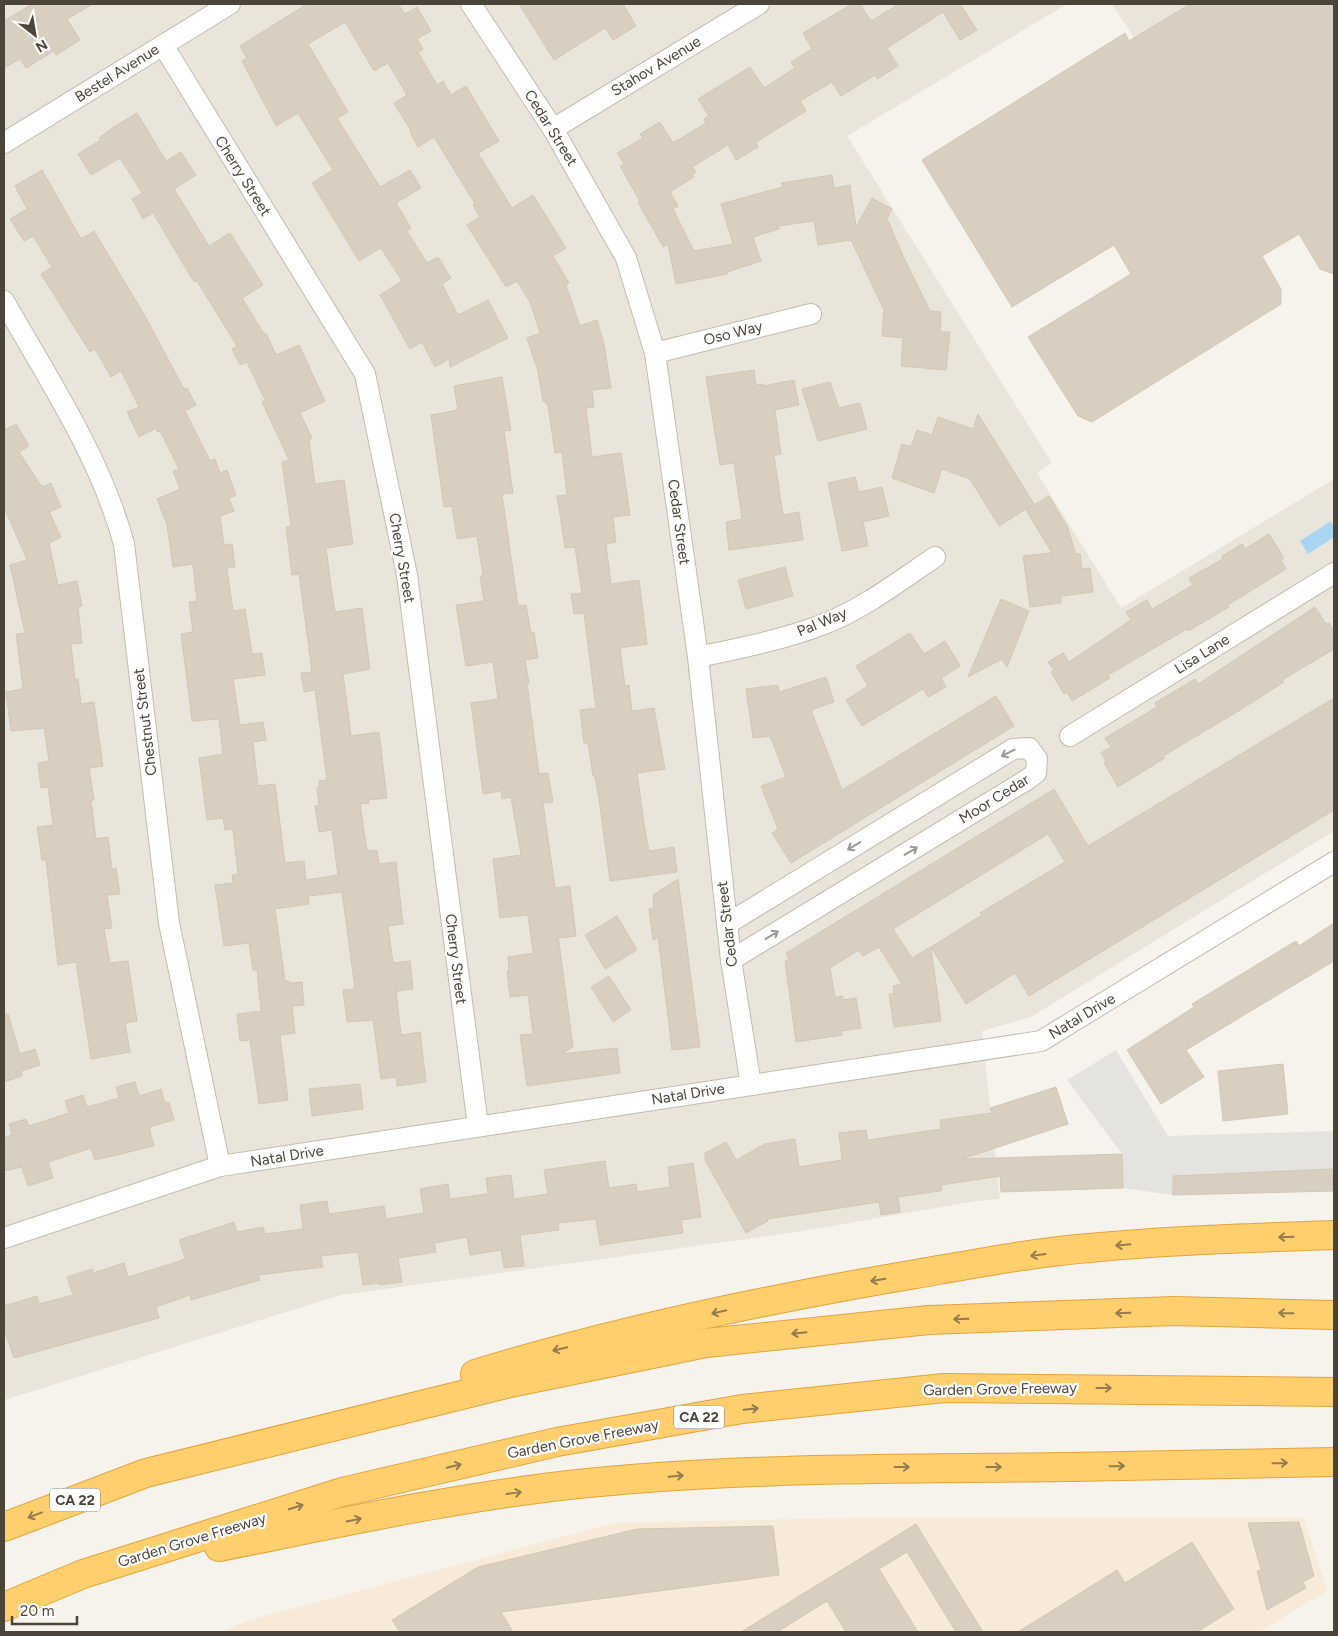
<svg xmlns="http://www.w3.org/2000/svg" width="1338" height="1636" font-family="Figtree,sans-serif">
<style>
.residential{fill:#eae5da}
.commercial{fill:#f7ead8}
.parking{fill:#e5e3e0}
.water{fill:#a9d4f2}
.building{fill:#d8cfc1;stroke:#d3c7b4}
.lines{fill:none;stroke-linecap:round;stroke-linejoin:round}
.street-casing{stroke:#c2bbae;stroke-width:22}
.highway-casing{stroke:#e0a43c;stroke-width:30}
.street{stroke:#fff;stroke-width:20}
.highway{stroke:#ffcf6e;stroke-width:28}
.oneway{stroke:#9c9892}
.oneway2{stroke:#937c4e}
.labels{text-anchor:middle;stroke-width:4.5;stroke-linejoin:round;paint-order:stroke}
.shield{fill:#fff;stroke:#817c74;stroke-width:1}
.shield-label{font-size:14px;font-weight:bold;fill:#4b4439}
.street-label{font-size:15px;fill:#4b4439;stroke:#fff}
</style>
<rect width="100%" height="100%" fill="#f6f3ec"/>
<g class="residential">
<path d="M4,4H1067L847,136L1052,463L1037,473L1121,608L1334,479V831L1031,1017L982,1031L1000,1199L976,1201L797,1232L341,1295L4,1400Z"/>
<path d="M1112,4H1189L1134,38Z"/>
</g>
<path class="commercial" d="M849,1518H1304L1327,1591L1259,1632H222L246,1621L614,1523Z"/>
<path class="parking" d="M1116,1050L1168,1136L1334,1131V1191L1173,1195L1123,1188L1122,1154L1067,1080Z"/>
<path class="water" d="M1331,521L1334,527V537L1308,554L1300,541Z"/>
<g class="building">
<path d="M32,4H93L67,19L80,40L56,55L54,51L26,68L20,59L4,68V21Z"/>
<path d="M307,4H398L405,14L417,7L431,31L417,39L423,49L418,52L437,85L443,81L451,95L466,86L499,141L478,153L512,208L533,195L566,248L553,256L569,283L566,285L580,326L597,320L604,344L611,388L592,390L594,407L586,408L592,457L621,453L630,515L613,517L616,542L606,544L611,584L639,580L647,644L620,648L625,686L629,685L632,711L654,708L665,769L637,773L644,824L649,851L674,847L677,872L610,881L599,799L595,776H593L588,743H584L580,710L596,708L584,613L574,614L571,594L582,593L575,547L565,548L557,496L567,495L562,452L555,453L548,405L543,401L538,371L527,338L540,333L530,302L517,281L506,287L467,225L480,217L473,205L475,204L434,137L418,147L410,132L411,131L394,103L407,95L388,63L374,71L345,22L308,44L348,112L337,118L380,187L410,170L421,188L396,203L411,228L407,231L427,263L438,257L451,278L442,284L458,315L488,300L508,338L450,367L449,359L435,367L422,342L410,349L380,295L402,281L381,248L359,261L312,183L333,170L298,113L276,126L242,61L247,58L240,46Z"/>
<path d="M519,4H623L636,26L613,40L605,28L554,60Z"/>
<path d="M852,4H860L871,21L899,4H960L977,30L960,40L943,12L887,48L898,66L877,79L875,75L841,96L832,82L800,101L806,111L756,142L758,147L736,160L728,145L692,167L696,172L692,174L694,177L670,192L678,206L673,209L694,251L733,244L721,204L782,187L781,183L832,175L834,188L850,185L856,227L872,198L892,209L887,219L905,260L930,311L941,312L940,332H950L946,370L901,366L903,338L882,336L884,310L851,240L818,245L814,221L778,226L779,229L753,237L761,261L727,272V274L676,284L668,244L663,247L638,202L640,201L620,166L624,164L617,153L643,138L640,134L660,122L673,143L706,123L704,119L709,116L698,99L750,67L764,88L795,68L791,62L812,49L803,33Z"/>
<path d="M1190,4H1334V274L1320,269L1299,234L1262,256L1281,289V304L1092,422L1078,416L1028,337L1131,274L1114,245L1012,307L922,160L1125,33L1129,41Z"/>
<path d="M137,113L166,161L181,152L196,175L174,189L209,246L230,233L263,285L242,298L264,334L266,333L276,355L299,345L325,401L300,413L312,438L309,440L315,484L344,480L353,544L326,548L331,586L335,612L362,608L370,669L343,674L351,736L379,732L387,798L368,800L369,803L360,804L367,851L377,850L379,864L396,862L403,924L388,926L393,963L410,961L413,989L396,991L401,1035L420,1032L426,1082L397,1086L396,1077L381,1079L373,1020L347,1022L343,990L355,989L342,892L308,896L309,904L275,909L285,981H289V983L302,982L304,1005L292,1006L295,1033L280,1035L288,1100L259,1104L250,1040L240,1041L237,1014L261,1011L257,970H253L249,943L224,946L215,885L233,883L232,875H238L233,829L225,830L223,818L207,820L199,758L223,754L219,719L192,721L186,672L181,634L193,632L189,602L197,601L193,564L173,567L167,525L157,499L180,489L173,471L179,469L160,431L158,432L156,428L139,437L127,412L139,407L121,371L111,377L95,349L90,352L41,274L52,267L33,236L24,241L10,219L27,209L15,186L42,170L81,239L94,231L145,316L184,389L187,388L196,405L185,411L210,461L215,459L220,473L227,470L236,495L229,498L234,511L220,516L224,545L232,544L235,567L227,568L233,611L245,609L252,654L262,653L265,675L233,679L240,725L263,722L266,740L253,742L258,786L275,784L285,863L304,861L306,880L338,875L332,830L319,832L315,806L319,805L317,788L319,786V781L327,780L315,690L304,692L301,673L312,672L299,574L292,575L286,527L291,526L282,462L289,460L262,402L265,400L247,362L240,365L232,349L237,346L197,281L194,282L153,213L143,219L132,199L142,193L120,158L91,175L78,154L101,140L99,138L112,128Z"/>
<path d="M754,370L756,385L763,384V386L794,380L799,405L775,410L781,454L774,455L783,515L799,512L803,540L729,550L726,522L742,519L734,463L720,465L706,377Z"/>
<path d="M502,377L511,430L504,431L513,493L502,494L518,606L526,605L531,633L534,632L538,658L525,660L529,683H527L539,774L548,773L553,802L543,803L555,888L570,886L576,936L560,938L558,935L573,1047L562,1054L617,1048L620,1073L527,1086L520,1035L533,1034L528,995L510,997L507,971H509L508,957L533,953L528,915L500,918L493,859L521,855L511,797L502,799L501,791L483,794L471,703L498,699L493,662L466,666L456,605L484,601L480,576H483L477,536L457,539L452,506L444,507L431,415L458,410L454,386Z"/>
<path d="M830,382L839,408L860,403L867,429L818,441L802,389Z"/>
<path d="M978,414L1034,504L999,526L970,479L942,469L934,493L892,478L902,444L911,447L917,430L932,435L938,417L973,429Z"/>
<path d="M16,424L29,446L19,452L42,487L51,483L61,507L49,512L61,537L49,543L58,585L77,581L82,606L78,607L82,643L71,644L73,662L75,679H78L81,704L94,702L102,760L103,766L89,768L94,800L91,801L96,839L108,837L112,869L116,868L120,894L107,895L112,928L104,929L110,963L128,961L137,1021L125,1023L130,1052L91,1059L76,962L58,965L46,860H42L37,827L53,825L48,787L41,788L38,763L49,761L44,728L11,731L6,692L23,689L16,634L25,633L10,565L27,560L4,507V426L6,429Z"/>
<path d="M855,477L859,492L882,487L889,516L863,522L868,546L842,551L828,483Z"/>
<path d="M1049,496L1067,526L1076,554H1080L1082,569L1090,568L1093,592L1061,596V603L1030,607L1023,556L1052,553L1026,510Z"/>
<path d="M1269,534L1284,558L1281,560L1286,569L1228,605L1229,607L1188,631L1187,629L1108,675L1110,678L1072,701L1067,692L1064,694L1051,672L1054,670L1048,662L1063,653L1069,662L1131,620L1126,612L1147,600L1152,609L1193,585L1189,578L1223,559L1222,556L1242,544L1245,549Z"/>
<path d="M785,567L793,596L746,609L738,580Z"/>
<path d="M1001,599L1029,611L1007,667L1002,659L968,677Z"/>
<path d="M1315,607L1326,624L1329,623L1334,632V649L1282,680L1284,682L1240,710L1163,756L1165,758L1118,787L1104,763L1106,761L1101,753L1111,747L1105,738L1157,707L1155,703L1195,679L1198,684Z"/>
<path d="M910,633L924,654L945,641L960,666L941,678L946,687L928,697L923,689L862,726L846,700L868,686L856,666Z"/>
<path d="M826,677L834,702L811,710L842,790L996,696L1014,726L791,863L772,833L778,829L761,786L786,777L770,736L753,738L746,689L778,685L779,692Z"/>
<path d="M1334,698V810L1029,996L1015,973L966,1004L931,947L982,915L980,913L1065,862L1048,834L893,929L912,958L931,947L941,1021L894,1027L889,994H894L893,986L902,984L879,947L863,956L859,950L830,968L835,997L842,996L843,1000L856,998L861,1028L841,1031L842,1035L796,1042L785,961L789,959L786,953L1054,789L1088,846Z"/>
<path d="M678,879L700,1047L672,1050L658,937L653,940L649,909L654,908L653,895Z"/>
<path d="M617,916L637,950L605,969L585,935Z"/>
<path d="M1334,923V961L1186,1050L1204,1077L1161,1104L1127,1050L1194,1007L1192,1004L1296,941L1299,946Z"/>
<path d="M609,976L631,1010L613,1022L591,987Z"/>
<path d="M4,1014H8L20,1054L35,1049L40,1065L21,1071L22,1076L4,1082Z"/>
<path d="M1283,1064L1288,1114L1223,1121L1218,1071Z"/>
<path d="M135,1082L139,1096L161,1089L165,1103L169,1102L174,1120L149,1127L154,1146L95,1160L91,1148L48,1162L53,1178L28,1186L22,1167L4,1171V1138L12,1135L9,1124L26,1119L29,1126L69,1113L65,1101L83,1095L87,1107L119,1098L116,1087Z"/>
<path d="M360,1084L363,1109L312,1116L309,1089Z"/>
<path d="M1056,1087L1068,1124L962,1159L1122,1154L1123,1188L1001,1192L1000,1176L941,1185L942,1190L939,1191L898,1197L900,1212L881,1215L879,1202L767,1219L768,1221L746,1233L705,1160V1153L726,1142L736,1160L765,1144L795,1139L799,1167L842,1160L839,1133L866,1130L868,1140L941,1129L940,1120L992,1113L990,1108Z"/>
<path d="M605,1161L609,1188L636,1184L637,1192L670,1187L668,1167L693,1163L701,1217L681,1220L683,1233L600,1245L596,1219L558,1223L559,1230L520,1235L524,1266L504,1268L501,1250L470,1255L467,1237L434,1243L436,1252L398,1258L402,1282L379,1285V1283L363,1285L358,1252L321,1256L323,1267L258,1275L260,1280L191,1300L190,1295L156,1307L159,1318L14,1358L4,1329V1306L37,1296L39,1304L73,1295L67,1277L92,1269L93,1273L124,1263L128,1277L180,1261L185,1258L179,1240L234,1222L237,1232L263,1227L265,1234L303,1229L300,1205L327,1201L329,1214L384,1206L386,1219L424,1213L420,1189L448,1184L450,1199L488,1194L486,1178L511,1175L514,1199L548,1194L544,1170Z"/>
<path d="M1332,1169L1333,1191L1173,1195V1176Z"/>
<path d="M1299,1522L1314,1576L1303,1582L1306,1588L1267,1610L1257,1571L1261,1570L1248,1523Z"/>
<path d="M916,1524L983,1632H956L907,1552L879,1569L918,1632H846L827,1601L777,1632H741Z"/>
<path d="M773,1526L779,1575L501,1612L513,1632H400L392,1620L478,1567L637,1529Z"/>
<path d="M1192,1542L1234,1609L1197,1632H1018L1117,1570L1125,1583Z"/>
</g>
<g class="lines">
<g class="street-casing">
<g id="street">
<path d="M471,4L553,129L626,258L655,353L698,657L731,960L751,1085"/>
<path d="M163,45L365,374L407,575L478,1126"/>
<path d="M553,129L759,4"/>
<path d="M4,143L230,4"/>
<path d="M4,301C48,379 100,456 124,544L169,923L220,1166"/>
<path d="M655,353L811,314"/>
<path d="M698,657C740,648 783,640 824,624C863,609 901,580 935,557"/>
<path d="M1070,736L1334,573"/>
<path d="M727,924L1013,749L1029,748L1037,759L1036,773L1028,779L731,960"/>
<path d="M4,1238L220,1166L1041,1041L1334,862"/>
</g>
</g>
<g class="highway-casing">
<g id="highway">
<path d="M475,1374C619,1330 767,1299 916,1274C973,1264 1031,1253 1089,1248C1171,1240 1252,1238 1334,1235"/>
<path d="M4,1527L146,1473L510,1383L706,1343L929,1320L1174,1311L1334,1315"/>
<path d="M219,1547C335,1524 451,1498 569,1485C735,1467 902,1469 1070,1467C1158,1466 1246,1463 1334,1462"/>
<path d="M4,1607L83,1574L342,1492L557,1442L742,1409L944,1388L1334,1392"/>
</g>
</g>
<use href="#street" class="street"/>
<use href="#highway" class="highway"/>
</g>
<defs><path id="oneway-shaft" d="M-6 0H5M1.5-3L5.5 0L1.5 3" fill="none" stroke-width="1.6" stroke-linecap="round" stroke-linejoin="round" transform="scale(1.25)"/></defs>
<g class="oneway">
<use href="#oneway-shaft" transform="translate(1008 753) rotate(153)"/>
<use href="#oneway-shaft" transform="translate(854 846) rotate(149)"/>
<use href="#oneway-shaft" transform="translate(911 851) rotate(-31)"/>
<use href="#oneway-shaft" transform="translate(772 935) rotate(-31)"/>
</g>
<g class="oneway2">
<use href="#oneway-shaft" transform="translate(1286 1237) rotate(178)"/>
<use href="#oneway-shaft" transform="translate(1123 1245) rotate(175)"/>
<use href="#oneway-shaft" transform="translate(1038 1255) rotate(172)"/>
<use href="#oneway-shaft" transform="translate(878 1280) rotate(171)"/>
<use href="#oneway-shaft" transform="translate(719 1312) rotate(167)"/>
<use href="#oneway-shaft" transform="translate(1123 1313) rotate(178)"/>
<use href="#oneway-shaft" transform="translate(1286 1313) rotate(-179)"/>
<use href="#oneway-shaft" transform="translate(961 1319) rotate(178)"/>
<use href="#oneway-shaft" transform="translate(799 1333) rotate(174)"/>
<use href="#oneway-shaft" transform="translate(560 1349) rotate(166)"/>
<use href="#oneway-shaft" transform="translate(1104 1388)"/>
<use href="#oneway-shaft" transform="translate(751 1409) rotate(-6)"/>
<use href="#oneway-shaft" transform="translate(1280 1463) rotate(-1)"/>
<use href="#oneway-shaft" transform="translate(454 1466) rotate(-13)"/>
<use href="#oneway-shaft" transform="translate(1117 1466) rotate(-1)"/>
<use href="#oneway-shaft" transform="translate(902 1467)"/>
<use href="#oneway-shaft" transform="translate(994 1467)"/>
<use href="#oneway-shaft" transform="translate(676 1476) rotate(-5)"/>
<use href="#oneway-shaft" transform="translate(514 1493) rotate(-8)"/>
<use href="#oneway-shaft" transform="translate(296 1507) rotate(-17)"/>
<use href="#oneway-shaft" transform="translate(35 1515) rotate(159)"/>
<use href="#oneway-shaft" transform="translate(354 1520) rotate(-11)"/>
</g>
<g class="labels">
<g class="shield">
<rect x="674" y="1405.5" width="50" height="23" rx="4"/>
<rect x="50" y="1488.5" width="50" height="23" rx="4"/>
</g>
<g class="shield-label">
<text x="699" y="1422">CA 22</text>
<text x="75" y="1505">CA 22</text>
</g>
<g class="street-label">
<text transform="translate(656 66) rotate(-31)" y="5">Stahov Avenue</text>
<text transform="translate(117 73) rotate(-32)" y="5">Bestel Avenue</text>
<text transform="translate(551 128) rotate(58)" y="5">Cedar Street</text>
<text transform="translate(243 176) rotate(58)" y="5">Cherry Street</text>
<text transform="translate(733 333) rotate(-14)" y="5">Oso Way</text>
<text transform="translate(679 522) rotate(82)" y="5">Cedar Street</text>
<text transform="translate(402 558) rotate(80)" y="5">Cherry Street</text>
<text transform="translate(822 622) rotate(-23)" y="5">Pal Way</text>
<text transform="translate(1202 654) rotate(-32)" y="5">Lisa Lane</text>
<text transform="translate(145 722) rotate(-97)" y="5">Chestnut Street</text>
<text transform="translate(994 799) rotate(-32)" y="5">Moor Cedar</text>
<text transform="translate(727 924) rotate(-97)" y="5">Cedar Street</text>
<text transform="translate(456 959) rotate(83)" y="5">Cherry Street</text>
<text transform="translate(1082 1016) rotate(-31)" y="5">Natal Drive</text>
<text transform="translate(688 1094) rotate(-9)" y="5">Natal Drive</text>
<text transform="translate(287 1156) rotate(-9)" y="5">Natal Drive</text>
<text transform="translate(1000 1389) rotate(-1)" y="5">Garden Grove Freeway</text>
<text transform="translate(583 1439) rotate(-11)" y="5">Garden Grove Freeway</text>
<text transform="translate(192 1540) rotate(-17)" y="5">Garden Grove Freeway</text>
</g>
</g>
<rect width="1338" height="1636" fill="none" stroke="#4b4439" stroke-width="10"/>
<g transform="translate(35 35) rotate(149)" stroke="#ffffff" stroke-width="4" paint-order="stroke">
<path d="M0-4L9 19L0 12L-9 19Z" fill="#4b4439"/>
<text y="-8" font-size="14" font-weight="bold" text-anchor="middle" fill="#4b4439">N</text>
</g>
<path d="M12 1616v8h65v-8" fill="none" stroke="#4b4439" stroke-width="2.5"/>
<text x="20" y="1616" font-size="15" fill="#4b4439" stroke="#ffffff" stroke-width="4" paint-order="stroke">20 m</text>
</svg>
